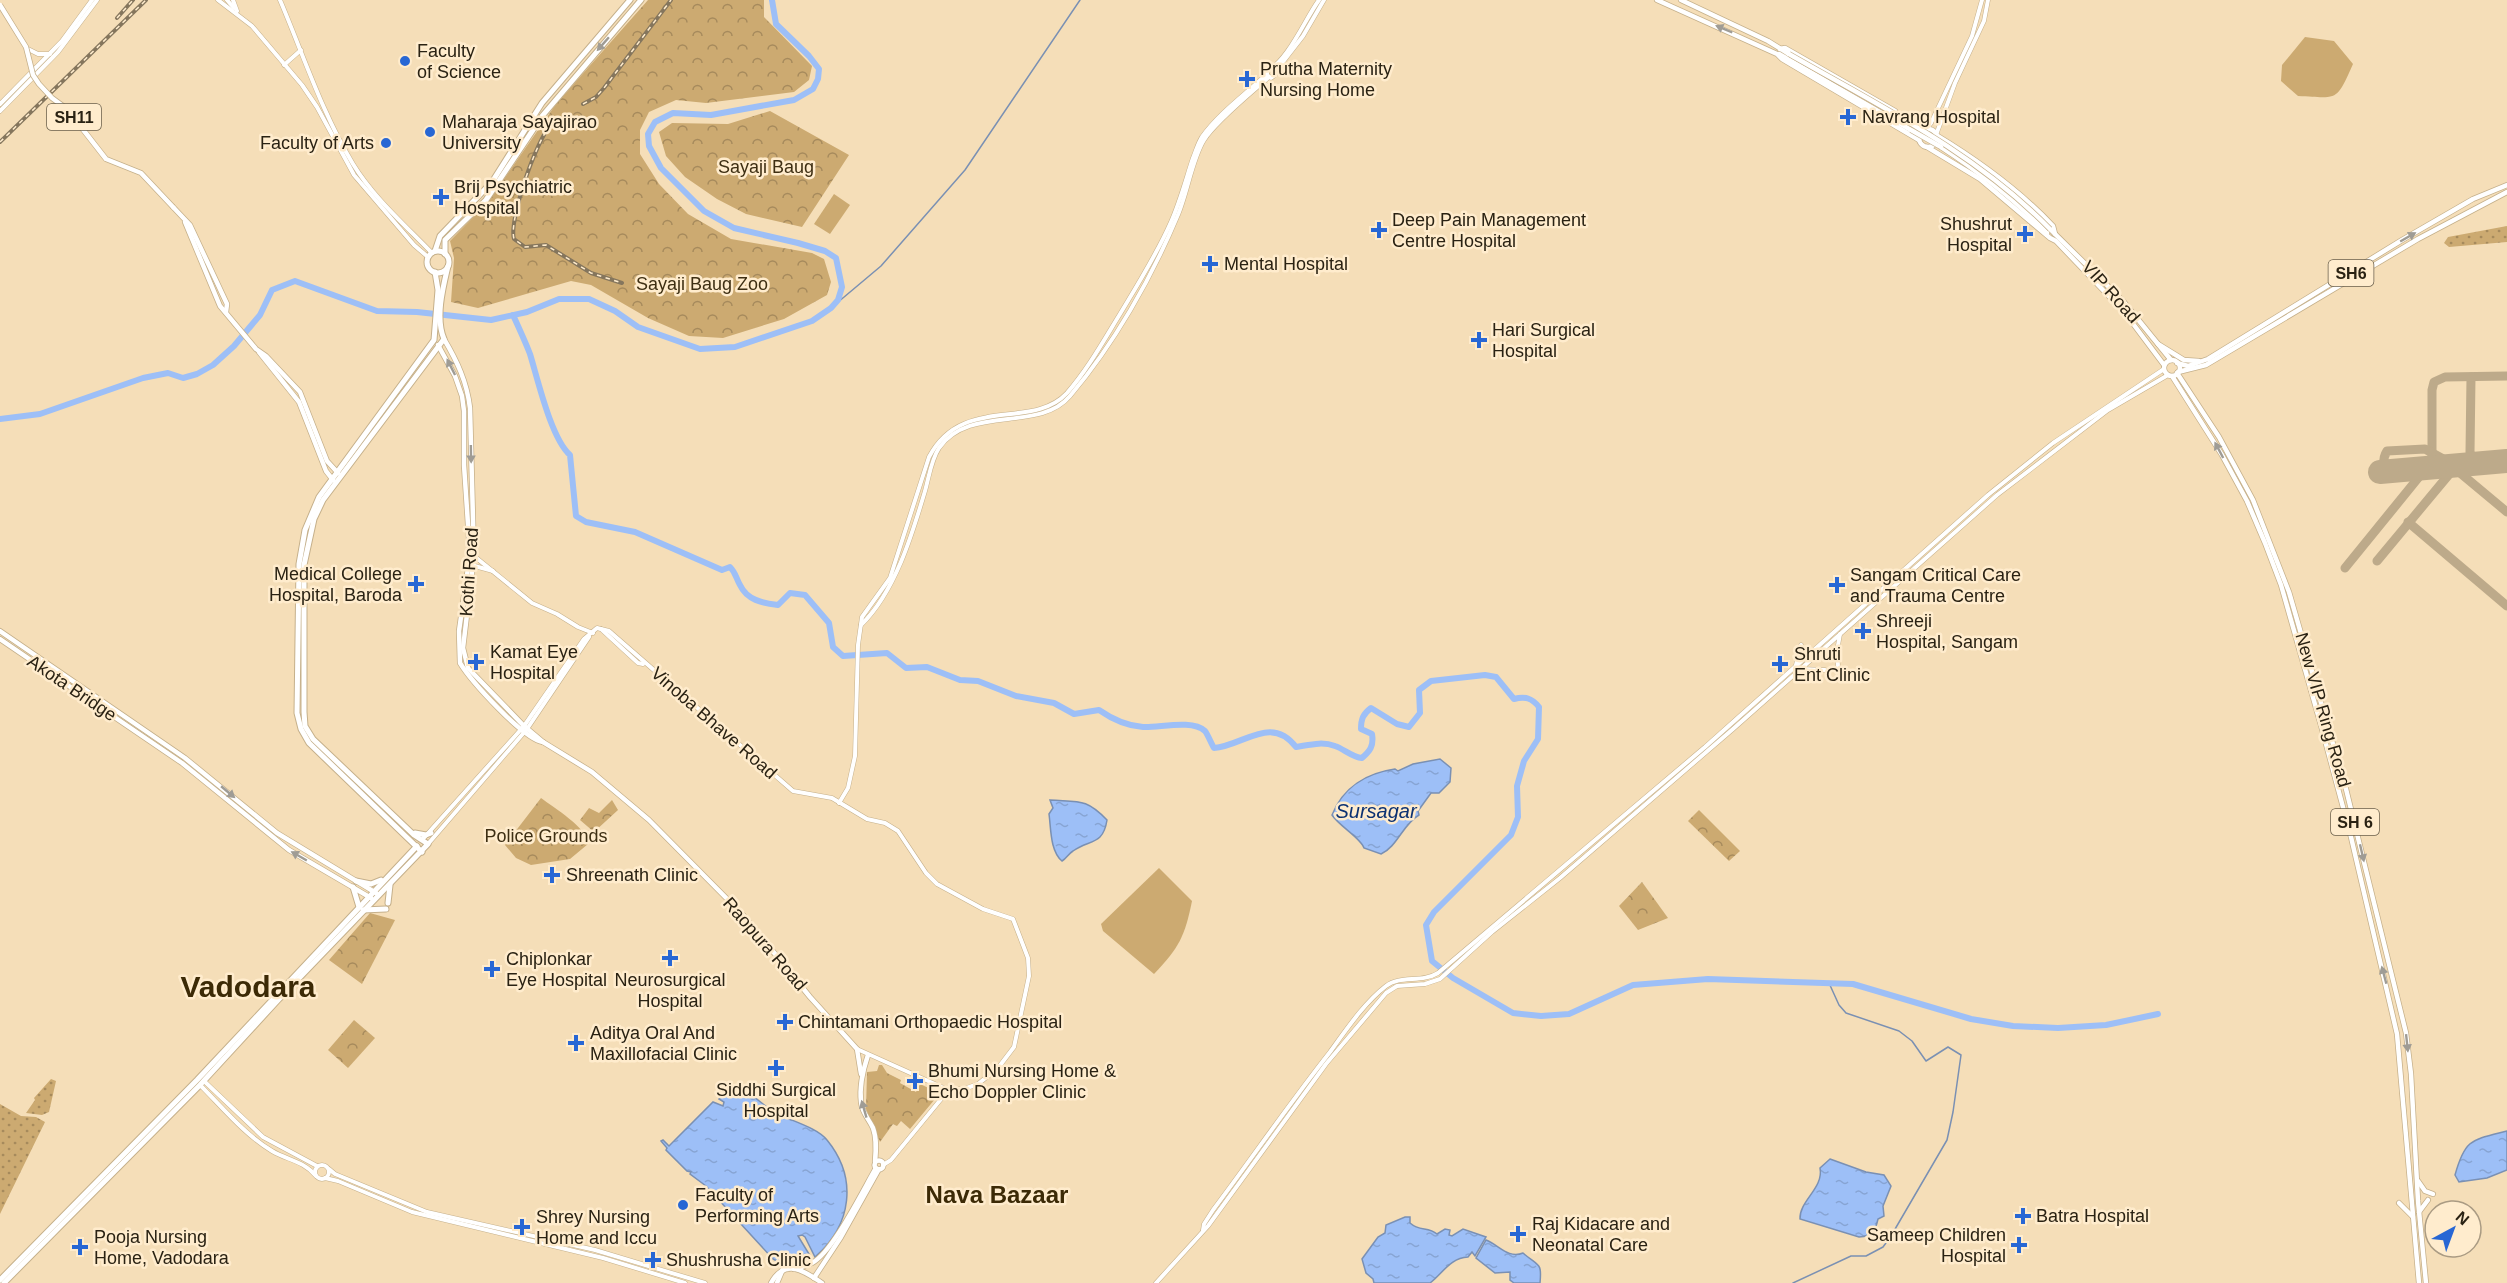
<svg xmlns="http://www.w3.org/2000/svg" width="2507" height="1283" font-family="Helvetica,sans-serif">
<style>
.grass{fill:url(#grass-dots)}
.forest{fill:url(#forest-crowns)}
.pitch{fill:#ccaa71}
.water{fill:url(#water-ripples);stroke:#7a90b3;stroke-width:1.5}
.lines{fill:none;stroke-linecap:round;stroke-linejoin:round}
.stream{stroke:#7a90b3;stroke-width:1.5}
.river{stroke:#9dbff7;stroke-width:6}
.taxiway{stroke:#bdaa8a;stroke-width:9}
.runway{stroke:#bdaa8a;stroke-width:24}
.secondary-casing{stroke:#c5b08b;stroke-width:5}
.primary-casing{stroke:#c5b08b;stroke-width:6}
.trunk-casing{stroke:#c5b08b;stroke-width:7}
.secondary{stroke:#fff;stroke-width:4}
.primary{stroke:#fff;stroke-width:4.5}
.trunk{stroke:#fff;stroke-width:5}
.rail-casing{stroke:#85765d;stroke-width:4}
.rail{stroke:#ffeccd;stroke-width:1.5;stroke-dasharray:4.5;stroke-linecap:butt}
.primary-bridge-casing{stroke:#c5b08b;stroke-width:6;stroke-linecap:butt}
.primary-bridge{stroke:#fff;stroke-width:4.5}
.oneway{fill:#9f9c95}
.poi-dot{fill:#2867d4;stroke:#ffeccd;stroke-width:2}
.labels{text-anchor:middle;stroke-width:5;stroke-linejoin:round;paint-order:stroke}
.shield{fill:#ffeccd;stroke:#6a5f4b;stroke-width:1.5}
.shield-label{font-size:16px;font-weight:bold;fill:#2a2213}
.poi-label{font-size:18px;fill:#2a2213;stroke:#ffeccd;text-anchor:start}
.park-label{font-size:18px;fill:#3e2f13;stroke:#ffeccd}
.street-label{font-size:18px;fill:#2a2213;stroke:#ffeccd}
.water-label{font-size:20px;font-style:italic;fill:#0d3272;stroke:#ffeccd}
.district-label{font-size:24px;font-weight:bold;fill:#3c2a06;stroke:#ffeccd}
.town-label{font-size:30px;font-weight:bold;fill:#3c2a06;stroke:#ffeccd}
</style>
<defs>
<pattern id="grass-dots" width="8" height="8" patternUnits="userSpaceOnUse" patternTransform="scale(1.5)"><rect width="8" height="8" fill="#ccaa71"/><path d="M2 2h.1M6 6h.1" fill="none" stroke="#a68a5c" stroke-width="1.8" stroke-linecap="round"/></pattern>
<pattern id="forest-crowns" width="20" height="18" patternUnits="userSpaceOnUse" patternTransform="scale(1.5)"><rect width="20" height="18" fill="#ccaa71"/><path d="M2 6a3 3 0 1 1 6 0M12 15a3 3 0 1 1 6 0" fill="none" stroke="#a68a5c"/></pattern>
<pattern id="water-ripples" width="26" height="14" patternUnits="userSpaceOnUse" patternTransform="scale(1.5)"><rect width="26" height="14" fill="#9dbff7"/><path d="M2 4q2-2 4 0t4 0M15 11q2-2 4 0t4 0" fill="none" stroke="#87a4d3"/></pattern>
</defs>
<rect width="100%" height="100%" fill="#f5deb8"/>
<g class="grass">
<path d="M2507,226V242L2449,247L2444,243L2448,237Z"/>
<path d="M51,1079L56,1081L49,1112L42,1115L26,1113L35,1100L34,1098Z"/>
<path d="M0,1104L21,1116L36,1117L45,1122L0,1214Z"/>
</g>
<g class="forest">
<path d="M648,0H764V17L812,66L809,80L794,92L706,103L676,100L649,112L640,130V154L659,184L688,214L731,239L812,253L824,259L831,282L827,295L784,319L723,338L689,336L648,318L591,285L571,281L478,308L451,302L454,258L450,241L488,202L556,104Z"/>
<path d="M770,111L849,155L802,227L746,214L717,199L685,177L666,156L659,132L672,123L728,124Z"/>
<path d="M541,798C553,807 589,829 588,844L570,859L531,865L516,858L505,845Z"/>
<path d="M612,800L618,810L594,832L580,820L589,808L599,813Z"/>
<path d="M1699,810L1740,851L1729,861L1688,821Z"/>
<path d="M1642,882L1668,918L1638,930L1619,906Z"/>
<path d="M370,913L395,920L362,984L329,960Z"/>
<path d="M354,1020L375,1038L348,1068L328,1050Z"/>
<path d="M879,1065H882L887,1073L901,1080L900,1083L916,1092L920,1084L935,1091L938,1088L940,1093L910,1129L901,1121L897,1126L893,1124L880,1142L866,1109L867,1072L877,1071Z"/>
</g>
<g class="pitch">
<path d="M2305,37L2334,41L2353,64C2336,102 2339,98 2298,96L2281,81L2282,65Z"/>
<path d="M834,194L850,205L830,234L814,224Z"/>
<path d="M1159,868L1192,901C1185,936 1179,948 1154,974L1103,931L1101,924Z"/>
</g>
<g class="water">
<path d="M1440,759L1451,768L1450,782L1439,793H1431L1418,811L1419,815C1403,824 1397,847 1381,854L1364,848C1361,838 1339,826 1332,815C1343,787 1367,773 1395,769L1398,771L1413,764Z"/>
<path d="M1050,800C1079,802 1086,798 1107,820C1103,846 1089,839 1073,851C1068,854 1067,858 1062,861C1050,851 1051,828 1049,814L1053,808Z"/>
<path d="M736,1089C751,1091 761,1104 774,1112C788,1120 817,1127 827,1140C858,1178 852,1225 815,1257L805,1237L802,1235L798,1236L812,1259C800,1265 785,1266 773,1259L706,1186L690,1174L691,1172L687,1171L666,1150L667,1148L661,1141L663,1140L669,1146L713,1102L723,1106L724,1102L719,1099L726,1091Z"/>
<path d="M2507,1131V1170L2487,1178L2459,1182L2455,1175C2465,1139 2471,1140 2507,1131Z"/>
<path d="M1830,1159L1866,1172L1884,1175L1891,1186L1883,1206L1884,1216L1878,1219C1875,1232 1873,1236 1859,1237L1800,1219C1799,1201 1824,1188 1820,1168Z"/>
<path d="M1405,1217H1410V1223C1420,1232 1428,1226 1437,1234L1445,1229L1450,1230L1449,1235L1452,1236L1463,1229L1486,1237L1475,1256L1472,1252L1468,1257C1450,1258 1443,1273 1430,1283H1374L1373,1279L1366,1273L1362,1259L1378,1237L1385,1233L1386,1225Z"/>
<path d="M1486,1240C1499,1245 1508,1259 1523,1253C1539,1267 1542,1262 1540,1283H1514L1510,1280V1272L1495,1273L1476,1258Z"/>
</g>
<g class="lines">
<g class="stream">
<path d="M831,308L881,266L965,170L1080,0"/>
<path d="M1793,1283L1851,1256H1866L1883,1247L1891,1236L1947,1140L1953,1112L1961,1055L1948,1047L1926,1061L1912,1041L1899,1031L1846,1013L1839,1005L1829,983"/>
</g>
<g class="river">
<path d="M513,315C519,328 525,341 530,354C538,380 551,438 570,455C572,476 574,495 576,516L586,522L635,532L722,570L730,567C736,573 736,578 740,585C747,600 762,603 778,605L790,593L805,595L829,623L833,647L843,656L887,653L906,668L927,667L960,680L978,681L1016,696L1054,703L1074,714L1099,710C1112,719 1126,726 1143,727C1159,728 1192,719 1205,731C1208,735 1211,743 1214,748C1243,746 1271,714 1296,747C1309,745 1322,741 1335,746C1344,749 1352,757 1362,758C1370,751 1374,746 1372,734L1361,729C1361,719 1363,714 1371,708L1397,724L1409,727L1420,713L1419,690L1431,681L1485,675L1496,677L1514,699C1525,696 1532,698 1539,707L1538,739L1524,761L1517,786L1518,817L1511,835L1434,912L1426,925L1432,961L1453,978L1513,1013L1541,1016L1569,1014L1633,985L1708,979L1853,984L1971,1019L2013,1026L2058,1028L2106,1025L2158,1014"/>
<path d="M0,419L40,414L143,378L168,373L183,378L197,374L213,365L234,346L260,315L272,290L295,281L377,311L417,312L491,320L527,312L559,299H589L615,311L638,327L700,349L735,347L812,321L831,308L838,300L842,287L836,258L825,251L798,243L734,228L704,211L661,168L649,146L648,134L655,122L673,113L711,115L794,100L813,89L818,79L819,69L809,56L776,24L772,0"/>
</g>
<g class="taxiway">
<path d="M2471,377L2470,452L2473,459L2482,463"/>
<path d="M2445,467L2435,464L2432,458V390L2434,382L2445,377L2507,376"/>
<path d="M2453,467L2507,512"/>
<path d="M2411,470L2401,476L2390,473C2383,467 2382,459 2387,451L2425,449L2456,466"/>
<path d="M2408,522L2507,606"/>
<path d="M2377,561L2451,472L2461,466"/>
<path d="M2345,568L2423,472L2429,469"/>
</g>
<path class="runway" d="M2380,472L2507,461"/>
<g class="secondary-casing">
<g id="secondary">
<path d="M218,0L252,26L302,85L317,107L354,175L414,245L428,257"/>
<path d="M227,0L234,8"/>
<path d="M233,0L237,11"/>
<path d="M280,0C303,54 322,113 353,164C373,197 405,225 432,253"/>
<path d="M28,49L38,54H50"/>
<path d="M284,65L301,50"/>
<path d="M1272,69L1275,75L1271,78L1267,75V71C1288,61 1305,19 1319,0"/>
<path d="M1275,72L1303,36L1324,0"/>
<path d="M1262,84L1284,91"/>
<path d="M0,104L62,41L92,0"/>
<path d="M0,111L58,52L97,0"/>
<path d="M1926,129L1931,123L1972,36L1982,0"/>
<path d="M1936,135L1955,83L1984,21L1988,0"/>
<path d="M474,556L532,603L557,614L578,627L593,633"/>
<path d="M471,565L493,571"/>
<path d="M861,625C895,592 912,535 925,491C929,477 931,460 939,448C970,404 1039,433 1070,396C1114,344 1151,279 1177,217C1187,195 1192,159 1204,140C1215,122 1252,92 1269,77"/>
<path d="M601,629L638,663L643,664"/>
<path d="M1796,665L1801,645"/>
<path d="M1838,666L1837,651L1840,634"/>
<path d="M1800,669L1825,670"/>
<path d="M839,803L848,788L855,756L858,645L862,617L890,578L929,457C962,394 1032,431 1067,393C1088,369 1104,340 1120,314C1138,284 1157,254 1171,222C1180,202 1186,179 1193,158C1196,151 1198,143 1202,137C1219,113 1246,94 1267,74"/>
<path d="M422,840L524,726L584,639L597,628L609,631L793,791L832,798L867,819L885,823L898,831L926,873L937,884L983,909L1013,919L1028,958L1029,976L1014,1047L998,1068L978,1084L964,1089H951"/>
<path d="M428,844L527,729L589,637"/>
<path d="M857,1049L946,1089V1093L950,1092L949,1088L946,1089"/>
<path d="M204,1081L263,1137L317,1166"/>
<path d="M200,1085C222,1107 245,1135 272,1151C287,1160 304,1161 316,1176"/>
<circle cx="322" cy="1172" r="7"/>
<path d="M883,1165L891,1160L946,1093"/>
<path d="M329,1169L335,1174L427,1212L595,1250L705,1283"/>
<path d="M325,1178L338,1181L412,1212L603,1258L685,1283"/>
<path d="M1203,1230L1204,1224L1213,1210C1252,1158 1289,1104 1330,1052C1346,1030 1364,1003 1386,986C1400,975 1422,983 1438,973L1705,747L1988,495L2053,443L2164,369"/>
<path d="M1156,1283L1208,1226L1326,1064L1386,993L1397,986L1425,984L1440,979L1492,932L1560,878L1733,729L1997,495L2108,410L2168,375"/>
</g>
</g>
<g class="primary-casing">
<g id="primary">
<path d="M1657,0L1777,54L1782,59L1919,140"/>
<path d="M1681,0L1768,41L1789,54"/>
<path d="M1780,49L1785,48L1895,111"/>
<path d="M1779,54L1911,130"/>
<path d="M1915,123L1926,129"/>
<circle cx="1928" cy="138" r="9"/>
<path d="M1936,135C1979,161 2018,189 2053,226L2055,234"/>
<path d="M1927,147L1980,179L2050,238L2056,241L2125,313L2164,365"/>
<path d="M1941,147C1981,173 2015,199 2047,233"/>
<path d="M173,207L190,225L227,304L226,312"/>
<path d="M185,222L220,306L256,349L266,356L300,392L327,461L338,473"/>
<path d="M2050,229L2123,301L2171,360"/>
<path d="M444,339C457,361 467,382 470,408L474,556L463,648L468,668L524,726L543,742L592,772L649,820L745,917L810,997L857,1049L861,1074"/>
<path d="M2158,344L2184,360L2199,361"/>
<path d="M438,345L455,376L462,396L464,411V465L470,554L459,631L460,663C471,681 523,739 543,742"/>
<path d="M259,352L299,402L326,471L333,480"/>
<circle cx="2172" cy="368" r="8"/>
<path d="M2177,363L2188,366L2208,359L2402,240L2473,199L2507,185"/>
<path d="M2178,372L2206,365L2418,239L2507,192"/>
<path d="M2177,373L2219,437L2253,500L2289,592L2346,789L2406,1033L2411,1074L2418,1201L2426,1283"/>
<path d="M2172,376L2222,455L2247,501L2265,543L2281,585L2322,729L2351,837L2397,1034L2419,1283"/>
<path d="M0,631L185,758L277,833L376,893"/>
<path d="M0,639L182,763L289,850L371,898"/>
<path d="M868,1055C863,1070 859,1085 861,1102C862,1113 869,1119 873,1128C877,1139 876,1151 875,1162"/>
<circle cx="879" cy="1165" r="4.5"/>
<path d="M2418,1181L2425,1191L2433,1194"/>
<path d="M2399,1203L2413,1217"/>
<path d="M2419,1212L2428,1200"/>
<path d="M794,1269C800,1267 807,1266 812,1263C833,1252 863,1190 876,1168"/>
<path d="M814,1278L841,1237L879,1169"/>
<path d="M771,1283C785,1258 803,1270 822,1283"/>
<path d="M777,1283L783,1269"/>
</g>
</g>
<g class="trunk-casing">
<g id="trunk">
<path d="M435,251L440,236L492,182L542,103L630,0"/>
<circle cx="438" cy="262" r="11"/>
<path d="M445,254V240L486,200L543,115L641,0"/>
<path d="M415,833L426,835L431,833"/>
<path d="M422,852L309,743L301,729L297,713L299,564L305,530L319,497L434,340L438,290L435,272"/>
<path d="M356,881L371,884L381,880"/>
<path d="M353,887L359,907"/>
<path d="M388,903L390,885"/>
<path d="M363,910L386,909"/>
<path d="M0,1280L197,1080L417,846"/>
<path d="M4,1283L200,1085L279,999L428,844L414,835L313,739L305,726L304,712V565L314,519L323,500L444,339C435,318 443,287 448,266"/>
</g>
</g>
<use href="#secondary" class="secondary"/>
<use href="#primary" class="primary"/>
<use href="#trunk" class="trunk"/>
<g class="rail-casing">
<g id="rail">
<path d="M117,18L133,0"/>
<path d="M583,104L596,97L604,88L671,0"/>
<path d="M557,118C540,127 508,220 514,239L525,247L546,245L591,273L622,283"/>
<path d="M0,142L146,0"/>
</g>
</g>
<use href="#rail" class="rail"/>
<g class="primary-bridge-casing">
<g id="primary-bridge">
<path d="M0,5L26,47L33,75L39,84L52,98L67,109L106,159L141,173L173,207"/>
<path d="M1789,54C1880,106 1976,153 2050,229"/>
<path d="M1911,130L1941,147"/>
</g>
</g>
<use href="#primary-bridge" class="primary-bridge"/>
</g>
<defs><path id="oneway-solid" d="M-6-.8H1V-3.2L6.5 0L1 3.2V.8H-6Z" transform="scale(1.5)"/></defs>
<g class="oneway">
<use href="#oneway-solid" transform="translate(1724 29) rotate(-157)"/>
<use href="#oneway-solid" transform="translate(603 44) rotate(131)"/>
<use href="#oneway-solid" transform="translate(2408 237) rotate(-30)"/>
<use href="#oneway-solid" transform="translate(451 367) rotate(-117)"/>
<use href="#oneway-solid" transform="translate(2219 450) rotate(-118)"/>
<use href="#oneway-solid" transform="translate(471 454) rotate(89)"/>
<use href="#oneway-solid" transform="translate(228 792) rotate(40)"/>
<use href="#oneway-solid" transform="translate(2362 853) rotate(77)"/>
<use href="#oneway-solid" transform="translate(299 856) rotate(-150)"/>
<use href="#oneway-solid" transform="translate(2384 975) rotate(-105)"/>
<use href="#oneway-solid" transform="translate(2407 1043) rotate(84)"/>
<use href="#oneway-solid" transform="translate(864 1109) rotate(-106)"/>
</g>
<g class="poi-dot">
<circle cx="405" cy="61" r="6"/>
<path d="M1244 70h6v6h6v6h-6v6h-6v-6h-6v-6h6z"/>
<path d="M1845 108h6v6h6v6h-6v6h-6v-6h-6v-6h6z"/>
<circle cx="430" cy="132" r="6"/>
<circle cx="386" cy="143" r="6"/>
<path d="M438 188h6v6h6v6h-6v6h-6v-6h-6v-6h6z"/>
<path d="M1376 221h6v6h6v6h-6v6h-6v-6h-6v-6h6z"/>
<path d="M2022 225h6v6h6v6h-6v6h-6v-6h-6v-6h6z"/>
<path d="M1207 255h6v6h6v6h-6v6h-6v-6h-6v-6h6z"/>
<path d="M1476 331h6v6h6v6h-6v6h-6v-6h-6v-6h6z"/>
<path d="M413 575h6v6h6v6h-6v6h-6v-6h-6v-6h6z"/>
<path d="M1834 576h6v6h6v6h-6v6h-6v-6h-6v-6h6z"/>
<path d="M1860 622h6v6h6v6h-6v6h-6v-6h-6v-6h6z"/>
<path d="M473 653h6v6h6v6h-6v6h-6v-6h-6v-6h6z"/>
<path d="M1777 655h6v6h6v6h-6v6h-6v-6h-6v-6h6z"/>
<path d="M549 866h6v6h6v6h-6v6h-6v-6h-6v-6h6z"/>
<path d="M667 949h6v6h6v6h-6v6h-6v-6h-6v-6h6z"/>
<path d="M489 960h6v6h6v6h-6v6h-6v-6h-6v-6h6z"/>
<path d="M782 1013h6v6h6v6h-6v6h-6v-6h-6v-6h6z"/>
<path d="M573 1034h6v6h6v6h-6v6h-6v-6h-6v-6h6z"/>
<path d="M773 1059h6v6h6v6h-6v6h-6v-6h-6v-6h6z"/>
<path d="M912 1072h6v6h6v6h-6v6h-6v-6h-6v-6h6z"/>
<circle cx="683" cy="1205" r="6"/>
<path d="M2020 1207h6v6h6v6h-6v6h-6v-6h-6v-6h6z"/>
<path d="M519 1218h6v6h6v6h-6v6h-6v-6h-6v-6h6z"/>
<path d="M1515 1225h6v6h6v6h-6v6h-6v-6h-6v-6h6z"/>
<path d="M2016 1236h6v6h6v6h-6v6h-6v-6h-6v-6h6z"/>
<path d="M77 1238h6v6h6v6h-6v6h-6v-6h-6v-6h6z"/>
<path d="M650 1251h6v6h6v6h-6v6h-6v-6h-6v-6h6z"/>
</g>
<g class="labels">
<g class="shield">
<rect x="47" y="104" width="54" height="26" rx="4.5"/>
<rect x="2328.5" y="260" width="45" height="26" rx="4.5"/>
<rect x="2331" y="809" width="48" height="26" rx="4.5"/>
</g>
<g class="shield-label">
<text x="74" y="123">SH11</text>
<text x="2351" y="279">SH6</text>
<text x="2355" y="828">SH 6</text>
</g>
<g class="poi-label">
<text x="417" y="57">Faculty<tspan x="417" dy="21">of Science</tspan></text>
<text x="1260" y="75">Prutha Maternity<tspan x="1260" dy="21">Nursing Home</tspan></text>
<text x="1862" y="123">Navrang Hospital</text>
<text x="442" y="128">Maharaja Sayajirao<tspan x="442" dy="21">University</tspan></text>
<text x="374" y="149" text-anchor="end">Faculty of Arts</text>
<text x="454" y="193">Brij Psychiatric<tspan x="454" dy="21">Hospital</tspan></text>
<text x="1392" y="226">Deep Pain Management<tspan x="1392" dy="21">Centre Hospital</tspan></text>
<text x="2012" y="230" text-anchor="end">Shushrut<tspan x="2012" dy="21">Hospital</tspan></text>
<text x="1224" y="270">Mental Hospital</text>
<text x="1492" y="336">Hari Surgical<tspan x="1492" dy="21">Hospital</tspan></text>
<text x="402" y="580" text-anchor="end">Medical College<tspan x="402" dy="21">Hospital, Baroda</tspan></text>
<text x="1850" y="581">Sangam Critical Care<tspan x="1850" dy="21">and Trauma Centre</tspan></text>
<text x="1876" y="627">Shreeji<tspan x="1876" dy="21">Hospital, Sangam</tspan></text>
<text x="490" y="658">Kamat Eye<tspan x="490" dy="21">Hospital</tspan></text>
<text x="1794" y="660">Shruti<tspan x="1794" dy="21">Ent Clinic</tspan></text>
<text x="566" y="881">Shreenath Clinic</text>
<text x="506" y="965">Chiplonkar<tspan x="506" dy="21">Eye Hospital</tspan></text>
<text x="670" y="986" text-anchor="middle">Neurosurgical<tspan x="670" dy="21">Hospital</tspan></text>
<text x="798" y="1028">Chintamani Orthopaedic Hospital</text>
<text x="590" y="1039">Aditya Oral And<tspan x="590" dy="21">Maxillofacial Clinic</tspan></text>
<text x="928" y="1077">Bhumi Nursing Home &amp;<tspan x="928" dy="21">Echo Doppler Clinic</tspan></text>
<text x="776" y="1096" text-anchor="middle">Siddhi Surgical<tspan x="776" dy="21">Hospital</tspan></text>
<text x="695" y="1201">Faculty of<tspan x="695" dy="21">Performing Arts</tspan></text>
<text x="2036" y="1222">Batra Hospital</text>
<text x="536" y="1223">Shrey Nursing<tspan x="536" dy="21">Home and Iccu</tspan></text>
<text x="1532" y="1230">Raj Kidacare and<tspan x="1532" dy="21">Neonatal Care</tspan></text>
<text x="2006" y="1241" text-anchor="end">Sameep Children<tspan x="2006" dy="21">Hospital</tspan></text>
<text x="94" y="1243">Pooja Nursing<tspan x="94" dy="21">Home, Vadodara</tspan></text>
<text x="666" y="1266">Shushrusha Clinic</text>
</g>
<g class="park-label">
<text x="766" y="173">Sayaji Baug</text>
<text x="702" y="290">Sayaji Baug Zoo</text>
<text x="546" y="842">Police Grounds</text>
</g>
<g class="street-label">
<text transform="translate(2111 292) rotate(48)" y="6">VIP Road</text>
<text transform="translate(469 572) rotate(-86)" y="6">Kothi Road</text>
<text transform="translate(72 688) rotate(34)" y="6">Akota Bridge</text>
<text transform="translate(2323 710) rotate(74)" y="6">New VIP Ring Road</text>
<text transform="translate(714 723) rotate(41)" y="6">Vinoba Bhave Road</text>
<text transform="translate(765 944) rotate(49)" y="6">Raopura Road</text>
</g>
<g class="water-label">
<text x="1376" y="818">Sursagar</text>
</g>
<g class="district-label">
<text x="997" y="1203">Nava Bazaar</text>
</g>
<g class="town-label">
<text x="248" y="997">Vadodara</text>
</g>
</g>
<g transform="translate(2453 1229) rotate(41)"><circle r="28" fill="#ffeccd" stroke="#aa9b83" stroke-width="1.5"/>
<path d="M0-4.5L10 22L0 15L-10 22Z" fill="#2867d4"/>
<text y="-9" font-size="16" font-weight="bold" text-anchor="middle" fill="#2a2213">N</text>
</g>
</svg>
